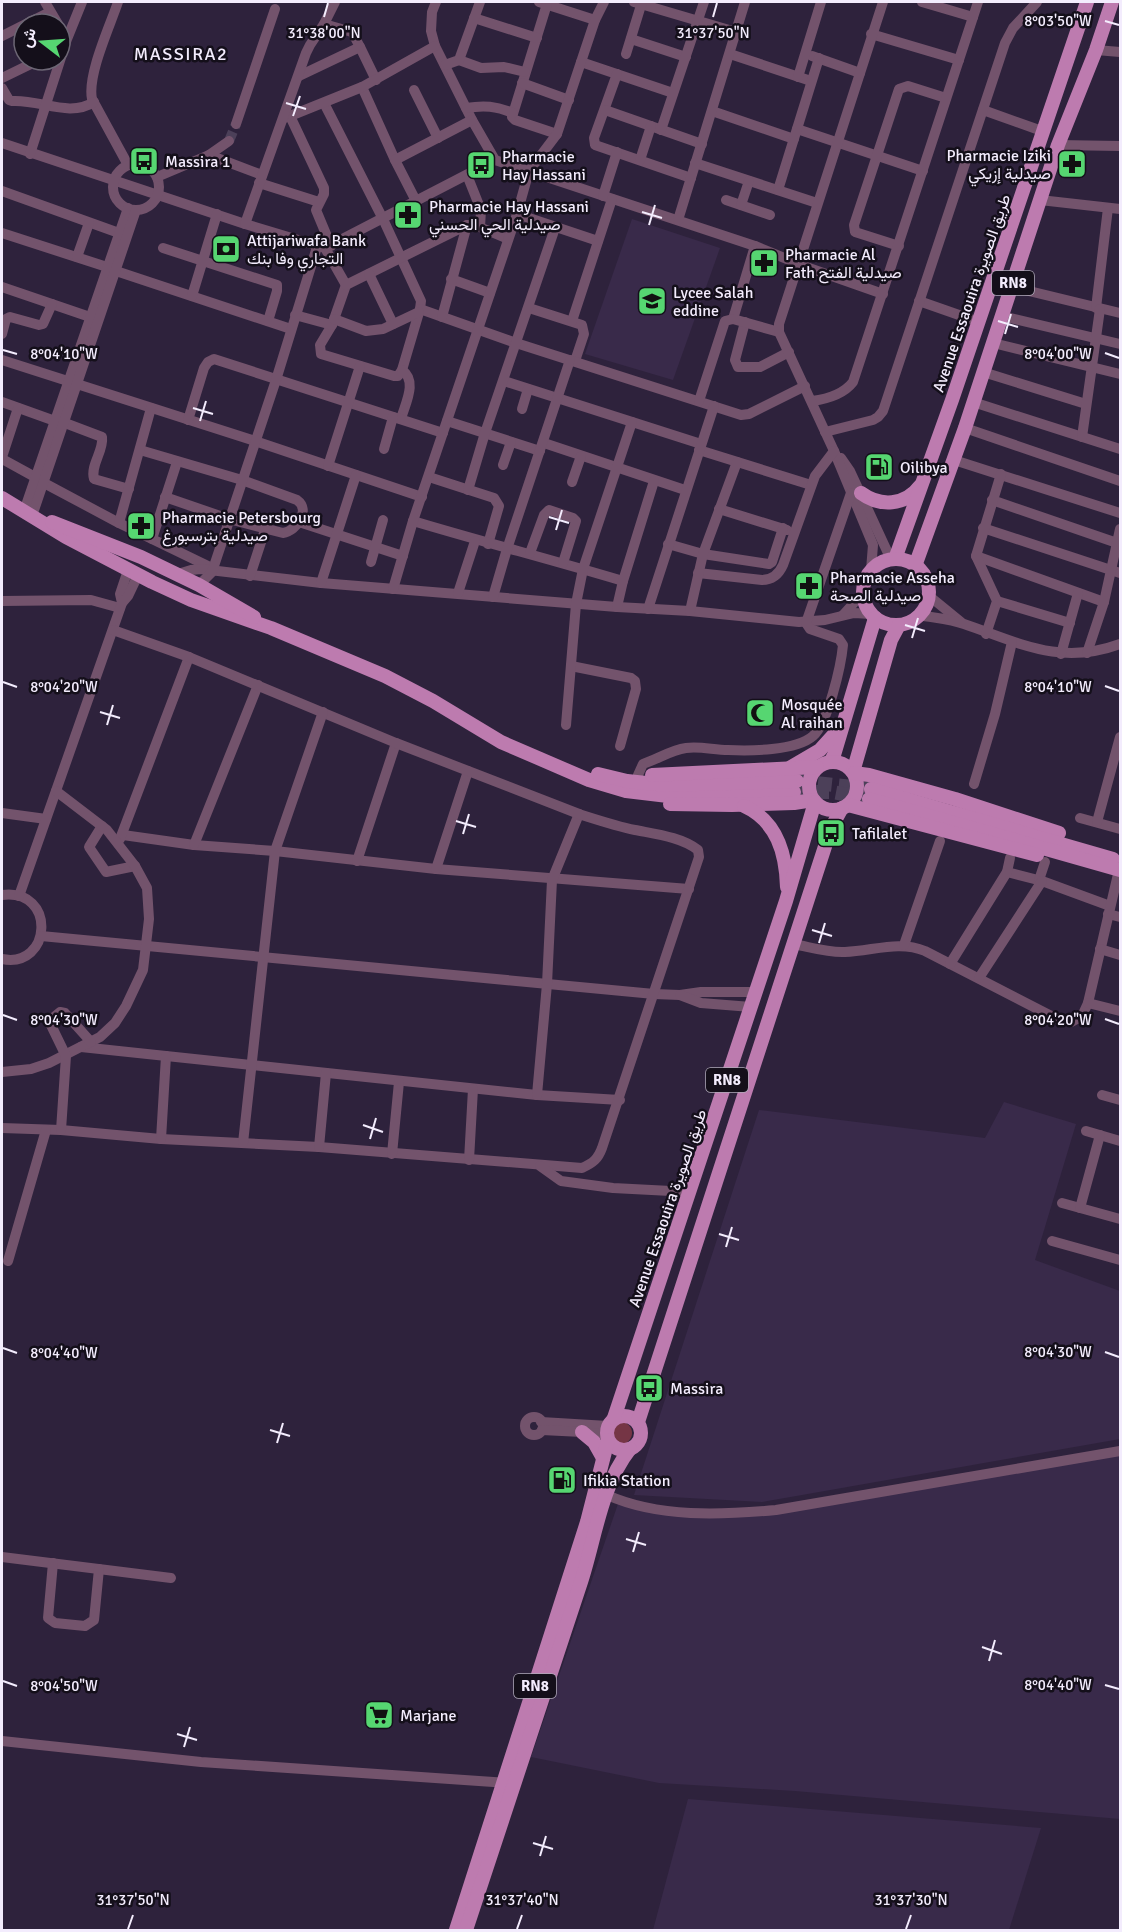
<svg xmlns="http://www.w3.org/2000/svg" width="1122" height="1932" font-family="Signika,Vazirmatn,sans-serif">
<style>
.built{fill:#392a4a}
.grass{fill:url(#grass-tufts)}
.lines{fill:none;stroke-linecap:round;stroke-linejoin:round}
.minor-tunnel{stroke:#4c4059;stroke-width:10;stroke-dasharray:10 5;stroke-linecap:butt}
.major-tunnel{stroke:#4c4059;stroke-width:14;stroke-dasharray:14 7;stroke-linecap:butt}
.minor{stroke:#73536c;stroke-width:10}
.major{stroke:#bd7baf;stroke-width:14}
.ticks{fill:none;stroke:#f3ecfd;stroke-width:2}
.labels{text-anchor:middle;stroke-width:5;stroke-linejoin:round;paint-order:stroke}
.shield{fill:#140f1a;stroke:#b0aab9;stroke-width:1.5}
.shield-label{font-size:15px;font-weight:bold;fill:#f3ecfd}
.poi-label{font-size:16px;fill:#f3ecfd;stroke:#140f1a;text-anchor:start}
.street-label{font-size:16px;fill:#f3ecfd;stroke:#140f1a}
.neighbourhood-label{font-size:18px;letter-spacing:1.5px;fill:#f3ecfd;stroke:#140f1a}
.ticks-label{font-size:15px;text-anchor:middle;fill:#f3ecfd;stroke:#140f1a;stroke-width:5;stroke-linejoin:round;paint-order:stroke}
</style>
<defs>
<pattern id="grass-tufts" width="24" height="20" patternUnits="userSpaceOnUse" patternTransform="scale(1.5)"><rect width="24" height="20" fill="#753545"/><path d="M3 7l-1-3M5 7V3M7 7l1-3M15 17l-1-3M17 17v-4M19 17l1-3" fill="none" stroke="#895261"/></pattern>
</defs>
<rect width="100%" height="100%" fill="#2e223c"/>
<g class="built">
<path d="M632,219L720,248L673,380L585,354Z"/>
<path d="M1004,1102L1076,1124L1035,1260L1120,1291V1439L762,1502L634,1495L759,1110L985,1138Z"/>
<path d="M1120,1451V1819L795,1791L659,1783L531,1757L619,1501L638,1506L762,1511Z"/>
<path d="M688,1799L1041,1828L1009,1930H653Z"/>
</g>
<circle class="grass" cx="621" cy="1433" r="11"/>
<g class="lines">
<path class="minor-tunnel" d="M229,141L236,124"/>
<g class="major-tunnel">
<path d="M797,781L871,789"/>
<path d="M794,792H832L869,799"/>
</g>
<g class="minor">
<path d="M45,2L58,24"/>
<path d="M118,2C110,26 87,75 92,99L128,165"/>
<path d="M436,2L432,12L431,31L435,46L472,120L495,160"/>
<path d="M539,2L595,20"/>
<path d="M634,2L736,32"/>
<path d="M922,2L973,17"/>
<path d="M547,4L512,117L515,120L557,134"/>
<path d="M474,18L537,38"/>
<path d="M26,24L50,12"/>
<path d="M324,24L352,32L360,47"/>
<path d="M871,34L959,60"/>
<path d="M2,36L24,25"/>
<path d="M631,39L686,57"/>
<path d="M1096,50L1120,52"/>
<path d="M626,54L642,2"/>
<path d="M730,54L811,81"/>
<path d="M812,56L860,73"/>
<path d="M459,60L481,68L504,67L525,72"/>
<path d="M581,62L673,93"/>
<path d="M445,65L459,60L480,2"/>
<path d="M617,74L594,138L595,145L691,178"/>
<path d="M299,76L360,47L376,80"/>
<path d="M798,77L821,2"/>
<path d="M2,78L39,60"/>
<path d="M522,83L569,100"/>
<path d="M362,87L395,160L416,201"/>
<path d="M2,88L9,100L12,101C40,99 69,118 94,102"/>
<path d="M414,90L438,138"/>
<path d="M324,103L383,219L421,301L420,309L402,370L398,376H394L321,354L320,345L332,325L346,285"/>
<path d="M466,108C484,105 496,106 513,113"/>
<path d="M605,110L702,144"/>
<path d="M983,110L1042,131"/>
<path d="M712,111L794,139"/>
<path d="M290,116L362,87L435,46"/>
<path d="M284,118L290,116L324,188V194L316,210L331,246"/>
<path d="M236,124L275,9"/>
<path d="M797,129L923,171"/>
<path d="M661,130L704,2"/>
<path d="M2,143L245,224L325,248L495,160L755,246L809,268L883,294"/>
<path d="M1058,145L1120,146"/>
<path d="M30,154L67,39L82,2"/>
<path d="M209,155L262,175"/>
<path d="M395,160L472,120"/>
<path d="M640,160L651,126"/>
<path d="M695,163L817,203"/>
<circle cx="136" cy="187" r="23"/>
<path d="M467,175L481,210L480,227"/>
<path d="M157,177L209,155L229,141"/>
<path d="M259,183L319,202"/>
<path d="M778,190L819,58"/>
<path d="M2,191L119,233"/>
<path d="M603,196L617,152"/>
<path d="M726,200L770,215"/>
<path d="M1040,200L1120,209"/>
<path d="M741,205L749,181"/>
<path d="M517,214L598,241"/>
<path d="M678,220L745,2"/>
<path d="M245,224L306,53L310,45L324,24L335,2"/>
<path d="M2,233L107,267"/>
<path d="M899,246L855,232L854,225L899,89L908,86L946,98"/>
<path d="M163,248L277,285V291L268,321"/>
<path d="M325,248L346,285L467,225L477,226L508,239"/>
<path d="M77,257L89,223"/>
<path d="M116,271L291,329"/>
<path d="M369,274L393,324"/>
<path d="M451,279L490,293"/>
<path d="M2,287L90,317"/>
<path d="M1012,287L1120,313"/>
<path d="M192,296L217,214"/>
<path d="M919,301L979,322"/>
<path d="M529,308L582,325L584,334L575,361"/>
<path d="M1096,308L1108,208"/>
<path d="M420,309L516,343L741,415L749,414L805,386"/>
<path d="M295,315L332,325"/>
<path d="M1002,316L1120,344"/>
<path d="M442,317L467,225"/>
<path d="M334,319L366,331L383,329L419,312"/>
<path d="M733,319L755,246"/>
<path d="M572,321L612,199"/>
<path d="M745,322L735,360L738,367H760L789,352"/>
<path d="M2,334L6,319L10,317L39,325L43,324L52,304"/>
<path d="M993,343L1120,374"/>
<path d="M2,360L255,441L422,497"/>
<path d="M983,372L1086,404"/>
<path d="M504,381L701,444"/>
<path d="M699,401L725,321L733,319L779,332"/>
<path d="M812,401C827,399 843,395 853,382L978,2"/>
<path d="M2,402L55,421"/>
<path d="M973,402L1120,449"/>
<path d="M522,409L528,389"/>
<path d="M401,419C405,404 418,381 402,370"/>
<path d="M188,420L204,368L208,362L214,359L443,433"/>
<path d="M447,421L540,451"/>
<path d="M65,423L102,437C104,451 90,465 94,479L129,489"/>
<path d="M965,428L1120,481"/>
<path d="M825,432L873,420L878,417L883,411L1005,43L1013,28L1037,2"/>
<path d="M1082,437L1100,309"/>
<path d="M544,443L685,490"/>
<path d="M384,449L393,417"/>
<path d="M140,450L242,480L297,500C311,510 297,531 283,533L229,519L165,497"/>
<path d="M699,450L811,485"/>
<path d="M2,457L18,408"/>
<path d="M841,458L850,471L887,551L893,559"/>
<path d="M2,459L35,477"/>
<path d="M954,460L1120,513"/>
<path d="M503,465L511,442"/>
<path d="M328,466L360,366"/>
<path d="M429,477L494,498L499,506L488,544"/>
<path d="M572,482L581,456"/>
<path d="M44,483L119,523L210,567"/>
<path d="M468,490L485,433L555,228"/>
<path d="M992,500L1120,544"/>
<path d="M719,509L787,530"/>
<path d="M24,511L128,208"/>
<path d="M32,516L136,210"/>
<path d="M413,521C483,542 553,560 623,581"/>
<path d="M299,522L403,556"/>
<path d="M119,523L151,408"/>
<path d="M983,528L1120,573"/>
<path d="M152,539L177,462"/>
<path d="M668,544L703,554L769,564L772,562L783,528"/>
<path d="M530,553L544,515L549,510L573,518L576,521L563,563"/>
<path d="M976,556L1104,602"/>
<path d="M371,562L383,520"/>
<path d="M871,570L873,545L834,451L779,332V324L883,2"/>
<path d="M698,573L762,580C773,580 779,574 783,565L815,476L834,451"/>
<path d="M178,574L191,570L201,569L321,583L617,607L690,611L799,622L825,620L854,613L871,614"/>
<path d="M250,576L265,530"/>
<path d="M321,583L356,475"/>
<path d="M199,585L212,572L276,380L317,247"/>
<path d="M393,589L413,521L517,214L529,171L557,134L595,20L604,2"/>
<path d="M458,593L475,541"/>
<path d="M928,595L961,622"/>
<path d="M493,597L507,549L570,360"/>
<path d="M2,601L91,600L120,608"/>
<path d="M997,601L1070,623"/>
<path d="M122,603L120,594L128,570"/>
<path d="M617,607L623,581L654,481"/>
<path d="M648,609L714,406"/>
<path d="M690,611L703,554L737,462"/>
<path d="M843,615L863,593"/>
<path d="M919,615C934,618 950,619 964,624C1020,643 1060,666 1120,644"/>
<path d="M986,634L997,601L976,556L1001,474"/>
<path d="M1087,653L1104,602L1120,529"/>
<path d="M1061,654L1078,593"/>
<path d="M571,666L631,678L635,681L636,689L620,746"/>
<path d="M566,725L576,604L583,569L632,422"/>
<path d="M638,775L643,764C658,759 671,750 686,748C700,746 714,750 728,750C749,751 796,751 813,736C828,723 841,666 843,645L839,639L810,629L806,623L851,493"/>
<path d="M974,784L995,714L1012,642"/>
<path d="M2,813L46,819"/>
<path d="M1080,818L1120,829"/>
<path d="M1097,822L1120,737"/>
<path d="M102,826L89,847L106,872L135,866"/>
<path d="M123,835L194,845L275,851L436,869L689,889"/>
<path d="M120,839L189,657"/>
<path d="M194,845L258,685"/>
<path d="M357,861L396,743"/>
<path d="M436,869L468,771"/>
<path d="M1007,872L1042,881L1110,906"/>
<path d="M1039,880L1045,862"/>
<path d="M2,895C57,888 52,969 2,959"/>
<path d="M19,896L122,603L128,596L138,575"/>
<path d="M1108,914L1120,917"/>
<path d="M41,936L654,994L680,995L701,992H756"/>
<path d="M793,944C810,947 828,953 845,952C873,951 899,940 925,951L1059,1020L1071,1022L1082,1016L1088,1003L1119,870"/>
<path d="M904,945L940,841"/>
<path d="M1100,949L1120,955"/>
<path d="M950,964L1007,872L1010,858"/>
<path d="M979,978L1042,881"/>
<path d="M680,995L701,1003L751,1007"/>
<path d="M1088,1003L1120,1011"/>
<path d="M81,1047L537,1095L620,1100"/>
<path d="M2,1072L31,1069L49,1063L100,1037L115,1023L126,1006L143,970L149,919L147,888L135,866L107,830L56,791"/>
<path d="M537,1095L547,984L552,880L579,814"/>
<path d="M1102,1095L1120,1100"/>
<path d="M2,1128L61,1130L161,1139L319,1147L582,1168C593,1163 598,1159 602,1148L699,857L698,850C682,837 655,834 635,830C616,826 598,820 579,814L396,743L189,657L113,630"/>
<path d="M61,1130L66,1056L49,1021L60,1012L65,1013L91,1042"/>
<path d="M1086,1131L1120,1141"/>
<path d="M161,1139L166,1056"/>
<path d="M243,1143L275,851L323,712"/>
<path d="M319,1147L326,1073"/>
<path d="M392,1154L399,1082"/>
<path d="M469,1160L473,1089"/>
<path d="M540,1166L561,1181L613,1188L690,1192"/>
<path d="M1062,1203L1120,1219"/>
<path d="M1080,1208L1100,1135"/>
<path d="M1052,1241L1120,1260"/>
<path d="M8,1261L46,1130"/>
<circle cx="534" cy="1426" r="9"/>
<path d="M541,1422L608,1426"/>
<path d="M542,1430L582,1432L606,1435"/>
<path d="M607,1495C659,1518 721,1515 776,1510L1120,1451"/>
<path d="M2,1557L171,1578"/>
<path d="M53,1563L48,1618L55,1623L85,1626L94,1620L99,1569"/>
<path d="M2,1741L201,1762L508,1783"/>
</g>
<g class="major">
<path d="M861,493C880,507 905,506 920,486"/>
<path d="M2,498L66,537L152,582L191,600L271,628L385,676L433,701L501,742L589,780L626,791L668,796L794,792"/>
<path d="M52,522L141,557L199,585L254,617"/>
<path d="M895,559L952,400L1087,2"/>
<circle cx="896" cy="592" r="33"/>
<path d="M915,566L965,428L1058,145L1096,50L1112,2"/>
<path d="M831,761L834,755L875,618"/>
<circle cx="833" cy="786" r="24"/>
<path d="M791,767L820,750L839,729"/>
<path d="M853,772L891,640L899,625"/>
<path d="M854,773L869,775L955,799L1059,833"/>
<path d="M598,774L627,781L666,785L797,781"/>
<path d="M652,775L817,767"/>
<path d="M871,789L1113,859"/>
<path d="M869,799L1120,870"/>
<path d="M670,804L732,805L794,803L813,800"/>
<path d="M848,805L1037,855"/>
<path d="M744,806C777,821 786,853 787,887"/>
<circle cx="624" cy="1433" r="17"/>
<path d="M614,1418L786,901L815,802"/>
<path d="M638,1422L831,828L842,808"/>
<path d="M582,1432L594,1442L603,1458"/>
<path d="M456,1930L587,1522L608,1440"/>
<path d="M466,1930C504,1815 542,1700 580,1585C595,1541 600,1487 630,1449"/>
</g>
</g>
<path class="ticks" d="M324,17L328,3M713,17L717,3M1105,21L1119,25M286,103L306,109M293,116L300,96M642,212L662,218M649,225L655,205M998,321L1018,327M1005,334L1011,314M3,350L17,354M1105,353L1119,358M193,408L213,414M200,421L206,401M549,517L569,523M556,530L562,510M905,625L925,631M912,638L918,618M3,682L17,687M1105,686L1119,691M100,712L120,718M107,725L113,705M456,821L476,827M463,834L469,814M812,930L832,936M819,943L825,923M3,1015L17,1020M1105,1019L1119,1024M363,1125L383,1132M370,1139L376,1118M719,1234L739,1240M726,1247L732,1227M3,1348L17,1353M1105,1352L1119,1357M270,1430L290,1436M277,1443L283,1423M626,1539L646,1545M633,1552L639,1532M982,1647L1002,1654M989,1661L995,1640M3,1681L17,1686M1105,1685L1119,1689M177,1734L197,1740M184,1747L190,1727M533,1843L553,1849M540,1856L546,1836M128,1929L133,1915M517,1929L522,1915M906,1929L911,1915"/>
<defs>
<g id="bus-square" transform="scale(1.5)"><rect x="-9" y="-9" width="18" height="18" rx="4" fill="#56d671" stroke="#140f1a"/><path d="M-5-6H5V4H4V6H2V4H-2V6H-4V4H-5ZM-3.5-4V0h7V-4ZM-3.5 1.2v1.5H-2V1.2ZM2 1.2v1.5H3.5V1.2Z" fill="#111"/></g>
<g id="pharmacy-square" transform="scale(1.5)"><rect x="-9" y="-9" width="18" height="18" rx="4" fill="#56d671" stroke="#140f1a"/><path d="M-2-6h4v4h4v4h-4v4h-4v-4h-4v-4h4Z" fill="#111"/></g>
<g id="bank-square" transform="scale(1.5)"><rect x="-9" y="-9" width="18" height="18" rx="4" fill="#56d671" stroke="#140f1a"/><path d="M-6-4H6V4H-6ZM0-2.3a2.3 2.3 0 1 0 0 4.6a2.3 2.3 0 1 0 0-4.6Z" fill="#111"/></g>
<g id="school-square" transform="scale(1.5)"><rect x="-9" y="-9" width="18" height="18" rx="4" fill="#56d671" stroke="#140f1a"/><path d="M0-5L7-2L0 1L-7-2ZM-4 1L0 2.5L4 1V4Q0 6-4 4Z" fill="#111"/></g>
<g id="fuel-square" transform="scale(1.5)"><rect x="-9" y="-9" width="18" height="18" rx="4" fill="#56d671" stroke="#140f1a"/><path d="M-5.5-6h7V0h2V4h1.3V-2.5L3-4.5l.8-.8L6-3V5H2.5V1h-1V6h-7ZM-4.2-4.7v3.2H.2V-4.7Z" fill="#111"/></g>
<g id="mosque-square" transform="scale(1.5)"><rect x="-9" y="-9" width="18" height="18" rx="4" fill="#56d671" stroke="#140f1a"/><path d="M3.5-4.9A6 6 0 1 0 3.5 4.9A5 5 0 1 1 3.5-4.9Z" fill="#111"/></g>
<g id="supermarket-square" transform="scale(1.5)"><rect x="-9" y="-9" width="18" height="18" rx="4" fill="#56d671" stroke="#140f1a"/><path d="M-6-5.5h2.5l.6 2H6L4.5 2H-2.5L-4.4-4H-6ZM-1.5 3.2a1.3 1.3 0 1 0 .1 0ZM3 3.2a1.3 1.3 0 1 0 .1 0Z" fill="#111"/></g>
</defs>
<g fill-rule="evenodd">
<use href="#bus-square" x="144" y="161"/>
<use href="#pharmacy-square" x="1072" y="164"/>
<use href="#bus-square" x="481" y="165"/>
<use href="#pharmacy-square" x="408" y="215"/>
<use href="#bank-square" x="226" y="249"/>
<use href="#pharmacy-square" x="764" y="263"/>
<use href="#school-square" x="652" y="301"/>
<use href="#fuel-square" x="879" y="467"/>
<use href="#pharmacy-square" x="141" y="526"/>
<use href="#pharmacy-square" x="809" y="586"/>
<use href="#mosque-square" x="760" y="713"/>
<use href="#bus-square" x="831" y="833"/>
<use href="#bus-square" x="649" y="1388"/>
<use href="#fuel-square" x="562" y="1480"/>
<use href="#supermarket-square" x="379" y="1715"/>
</g>
<g class="labels">
<g class="shield">
<rect x="992" y="271" width="42" height="24" rx="4.5"/>
<rect x="706" y="1068" width="42" height="24" rx="4.5"/>
<rect x="514" y="1674" width="42" height="24" rx="4.5"/>
</g>
<g class="shield-label">
<text x="1013" y="288">RN8</text>
<text x="727" y="1085">RN8</text>
<text x="535" y="1691">RN8</text>
</g>
<g class="poi-label">
<text x="1051" y="161" text-anchor="end">Pharmacie Iziki<tspan x="1051" dy="18">صيدلية إزيكي</tspan></text>
<text x="502" y="162">Pharmacie<tspan x="502" dy="18">Hay Hassani</tspan></text>
<text x="165" y="167">Massira 1</text>
<text x="429" y="212">Pharmacie Hay Hassani<tspan x="429" dy="18">صيدلية الحي الحسني</tspan></text>
<text x="247" y="246">Attijariwafa Bank<tspan x="247" dy="18">التجاري وفا بنك</tspan></text>
<text x="785" y="260">Pharmacie Al<tspan x="785" dy="18">Fath صيدلية الفتح</tspan></text>
<text x="673" y="298">Lycee Salah<tspan x="673" dy="18">eddine</tspan></text>
<text x="900" y="473">Oilibya</text>
<text x="162" y="523">Pharmacie Petersbourg<tspan x="162" dy="18">صيدلية بترسبورغ</tspan></text>
<text x="830" y="583">Pharmacie Asseha<tspan x="830" dy="18">صيدلية الصحة</tspan></text>
<text x="781" y="710">Mosquée<tspan x="781" dy="18">Al raihan</tspan></text>
<text x="852" y="839">Tafilalet</text>
<text x="670" y="1394">Massira</text>
<text x="583" y="1486">Ifikia Station</text>
<text x="400" y="1721">Marjane</text>
</g>
<g class="street-label">
<text transform="translate(971 293) rotate(-71)" y="6">Avenue Essaouira طريق الصويرة</text>
<text transform="translate(667 1208) rotate(-71)" y="6">Avenue Essaouira طريق الصويرة</text>
</g>
<g class="neighbourhood-label">
<text x="181" y="60">MASSIRA2</text>
</g>
</g>
<g class="ticks-label">
<text x="1058" y="26">8°03'50"W</text>
<text x="324" y="38">31°38'00"N</text>
<text x="713" y="38">31°37'50"N</text>
<text x="1058" y="359">8°04'00"W</text>
<text x="64" y="359">8°04'10"W</text>
<text x="1058" y="692">8°04'10"W</text>
<text x="64" y="692">8°04'20"W</text>
<text x="1058" y="1025">8°04'20"W</text>
<text x="64" y="1025">8°04'30"W</text>
<text x="1058" y="1357">8°04'30"W</text>
<text x="64" y="1358">8°04'40"W</text>
<text x="1058" y="1690">8°04'40"W</text>
<text x="64" y="1691">8°04'50"W</text>
<text x="133" y="1905">31°37'50"N</text>
<text x="522" y="1905">31°37'40"N</text>
<text x="911" y="1905">31°37'30"N</text>
</g>
<rect width="1122" height="1932" fill="none" stroke="#f3ecfd" stroke-width="6"/>
<g transform="translate(42 42) rotate(287)"><circle r="28" fill="#140f1a" stroke="#6d6775" stroke-width="1.5"/>
<path d="M0-4.5L10 22L0 15L-10 22Z" fill="#56d671"/>
<text y="-9" font-size="16" font-weight="bold" text-anchor="middle" fill="#f3ecfd">ش</text>
</g>
</svg>
